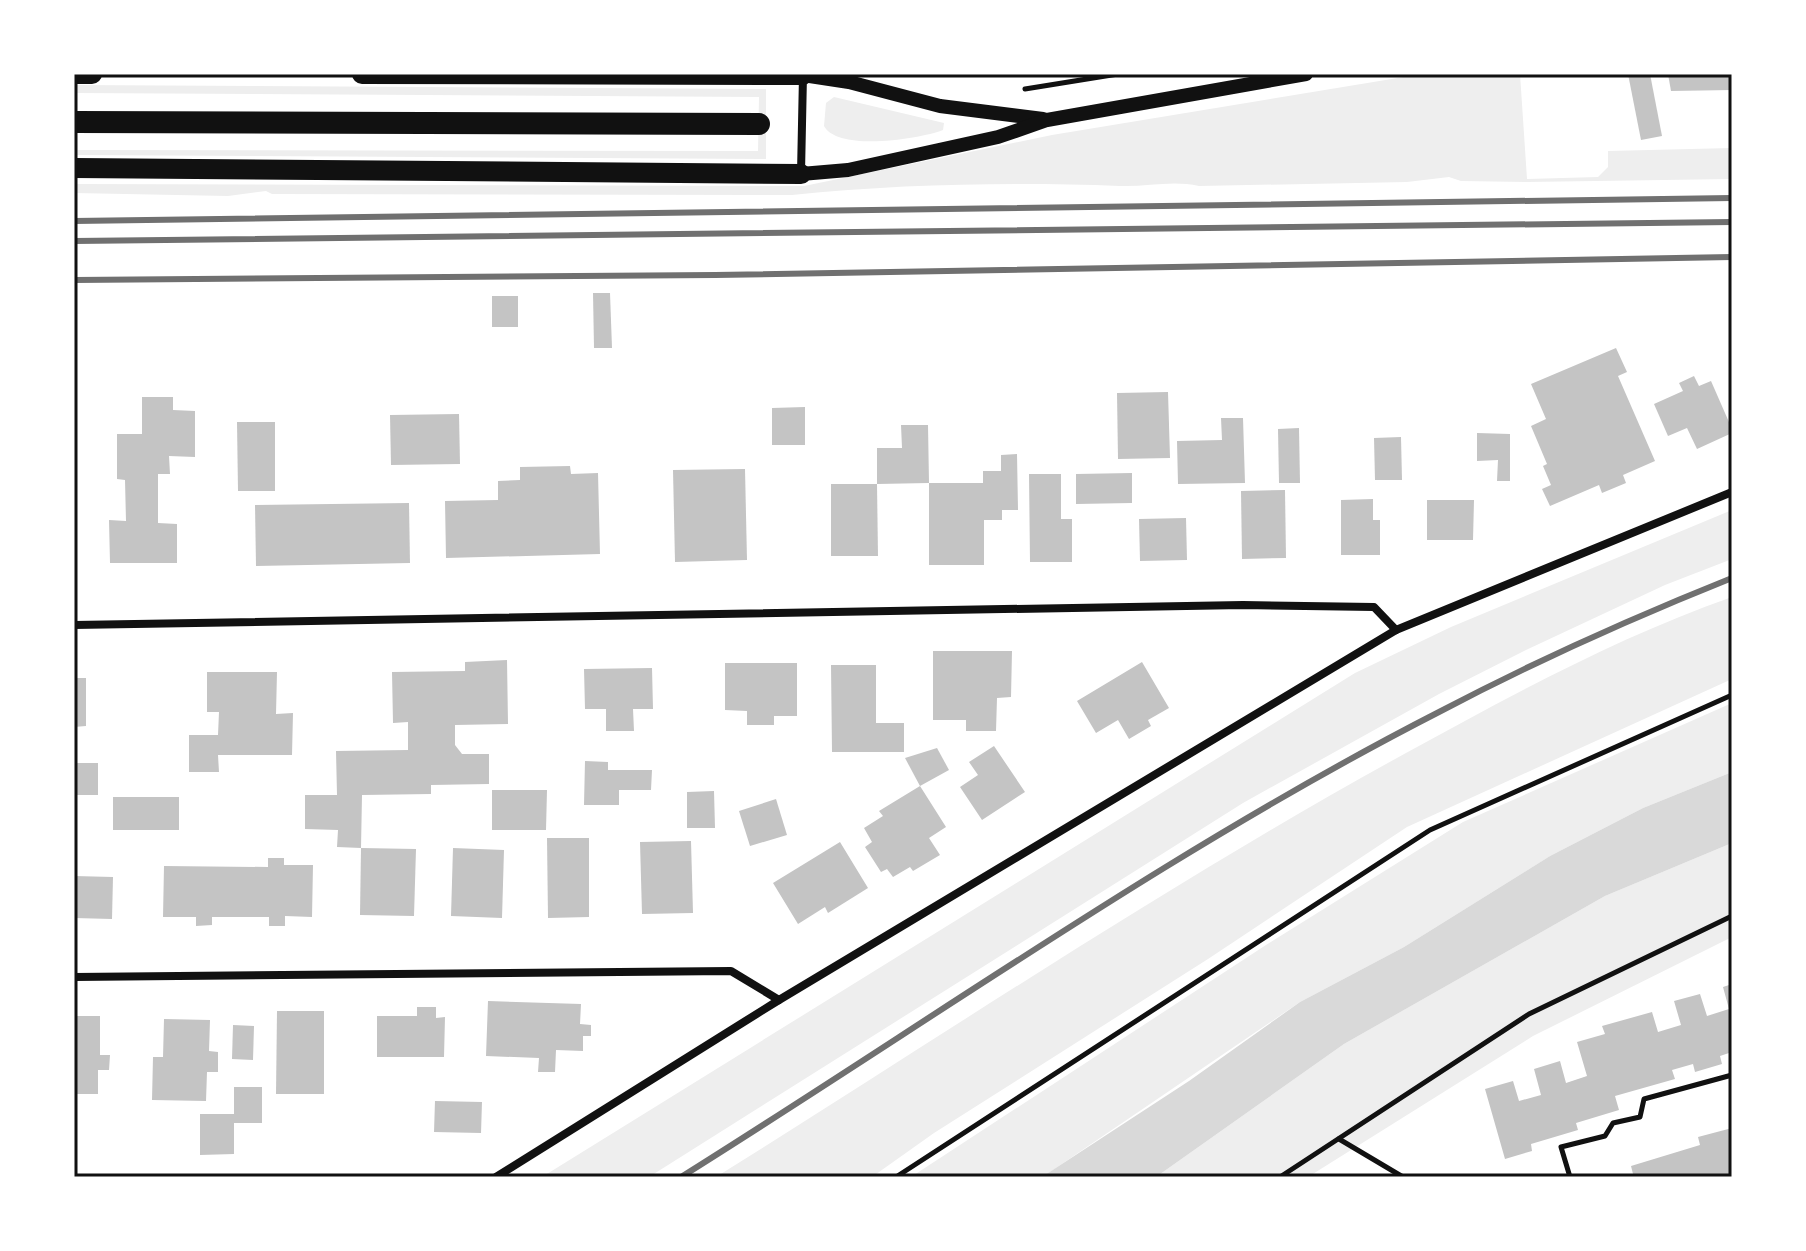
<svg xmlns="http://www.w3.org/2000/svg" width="1806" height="1251" font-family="'IBM Plex Serif',serif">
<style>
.green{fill:#eee}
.water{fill:#d9d9d9}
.building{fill:#c4c4c4}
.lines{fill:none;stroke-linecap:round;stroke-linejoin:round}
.path{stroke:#111;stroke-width:5}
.minor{stroke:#111;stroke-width:8}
.tertiary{stroke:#111;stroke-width:14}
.primary{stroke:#111;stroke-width:20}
.trunk{stroke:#111;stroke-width:22}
.rail{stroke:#707070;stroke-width:6}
.neatline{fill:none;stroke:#111;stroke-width:3}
</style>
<rect width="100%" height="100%" fill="#fff"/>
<g class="green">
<path d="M1422,74H1520L1527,179L1598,177L1608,167V151L1732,148V179L1527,182L1461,181L1449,177L1407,182L1199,186C1172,180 1147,187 1120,186C1012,182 900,184 792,195L272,194L266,191L228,196L74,193V184L804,186L1052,135Z"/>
<path d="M74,85L766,89V159L74,155V150L758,151L759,97L74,93Z"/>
<path d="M834,97L944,123L943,130C920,139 838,152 824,126L826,103Z"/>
<path d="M1732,510V559L1665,585L1526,650L1439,694L1243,803L649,1177H542L1355,673L1451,627Z"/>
<path d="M1732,597V679L1407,827L1208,959L934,1133L872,1177H716C945,1034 1169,883 1406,753C1512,695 1618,637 1732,597Z"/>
<path d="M1732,703V772L1643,808L1550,856L1404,947L1300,1002L1053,1170L1042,1177H911L1266,945L1463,822Z"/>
<path d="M1732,843V937L1533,1036L1308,1177H1156L1344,1044L1605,896Z"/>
</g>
<path class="water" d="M1732,772V843L1605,896L1344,1044L1156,1177H1042L1189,1081L1300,1002L1404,947L1550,856L1643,808Z"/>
<g class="building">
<path d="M1628,74H1650L1662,136L1641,140Z"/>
<path d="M1668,74H1732V90L1671,91Z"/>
<path d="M593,293H610L612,348H594Z"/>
<rect x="492" y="296" width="26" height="31"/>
<path d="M1616,348L1627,372L1618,376L1655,461L1623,475L1626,483L1602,493L1599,485L1550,506L1542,489L1551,485L1543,466L1547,464L1531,426L1546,419L1531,384Z"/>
<path d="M1694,376L1699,386L1711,381L1732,429V433L1697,449L1687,428L1668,436L1654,404L1683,391L1679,383Z"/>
<path d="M1168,392L1170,458L1118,459L1117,393Z"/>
<path d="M142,397H173V410L195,411V457L169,456L170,474H158V523L177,524V563H110L109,520L126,521L125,480L117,479V434H142Z"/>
<path d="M805,407V445H772V408Z"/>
<path d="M459,414L460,464L391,465L390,415Z"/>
<path d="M1221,418H1243L1245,483L1178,484L1177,441L1222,440Z"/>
<path d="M237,422H275V491H238Z"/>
<path d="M901,425H928L929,483H983V471H1001V455L1017,454L1018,510H1002V520H984V565H929V483L877,484V448H902Z"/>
<path d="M1299,428L1300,483H1279L1278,429Z"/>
<path d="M1477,433L1510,434V481H1497L1498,460L1477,461Z"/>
<path d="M1401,437L1402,480H1375L1374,438Z"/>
<path d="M570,466L571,474L598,473L600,554L446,558L445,501L498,500V481L520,480V467Z"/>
<path d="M745,469L747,560L675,562L673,470Z"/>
<path d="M1132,473V503L1076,504V474Z"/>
<path d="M1029,474H1061V519H1072V562H1030Z"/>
<path d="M831,484H877L878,556H831Z"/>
<path d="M1285,490L1286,558L1242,559L1241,491Z"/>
<path d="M1373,499V520H1380V555H1341V500Z"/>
<path d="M1427,500H1474L1473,540H1427Z"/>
<path d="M409,503L410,563L256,566L255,505Z"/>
<path d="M1186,518L1187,560L1140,561L1139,519Z"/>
<path d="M933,651H1012L1011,697L997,698L996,731H966V720H933Z"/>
<path d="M507,660L508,724L455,725V745L462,754H489V784L431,785V794L362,795L361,848L337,847L338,830L305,829V795H337L336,751L408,750V722L393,723L392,672L465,671V662Z"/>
<path d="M1142,662L1169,708L1148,720L1151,726L1129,739L1118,720L1096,733L1077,701Z"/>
<path d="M725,663H797V716H774V725H747V711L725,710Z"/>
<path d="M831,665H876V723H904V752H832Z"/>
<path d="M652,668L653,709H633L634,731H606V709H585L584,669Z"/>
<path d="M207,672H277L276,714L293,713L292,755H218L219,772H189V735H218L219,712H207Z"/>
<path d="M74,678H86V726L74,727Z"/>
<path d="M994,746L1025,792L982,820L960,787L978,775L969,762Z"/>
<path d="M937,748L949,770L920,786L905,758Z"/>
<path d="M585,761L608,762V770H652L651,790H619V805H584Z"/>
<rect x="74" y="763" width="24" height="32"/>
<path d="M920,786L946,827L929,838L940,855L913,871L910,867L893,877L887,869L881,872L865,847L872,842L864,828L883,816L879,811Z"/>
<path d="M492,790H547L546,830H492Z"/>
<path d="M714,791L715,828H687V792Z"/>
<rect x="113" y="797" width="66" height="33"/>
<path d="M776,799L787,835L750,846L739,811Z"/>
<path d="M547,838H589V917L548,918Z"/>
<path d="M691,841L693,913L642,914L640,842Z"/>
<path d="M840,842L868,888L828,913L825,907L798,924L773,883Z"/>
<path d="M361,848L416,849L414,916L360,915Z"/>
<path d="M453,848L504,850L502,918L451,916Z"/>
<path d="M268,858H284V865H313L312,917L285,916V926H269V917H212V925L196,926V917H163L164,866L268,867Z"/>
<path d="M74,876L113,877L112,919L74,918Z"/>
<path d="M1732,984V1052L1720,1056L1722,1064L1695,1072L1693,1064L1672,1070L1675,1079L1615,1096L1619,1110L1576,1123L1578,1130L1531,1144L1532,1151L1505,1159L1485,1089L1513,1081L1519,1101L1541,1095L1534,1069L1560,1061L1566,1083L1587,1076L1577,1042L1605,1034L1602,1026L1652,1012L1658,1032L1681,1025L1674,1001L1700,994L1707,1016L1729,1009L1723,987Z"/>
<path d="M488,1001L581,1004L580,1024L591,1025V1036H583V1051L556,1050L555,1072H538L539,1058L486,1056Z"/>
<path d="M417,1007H436V1018L445,1017L444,1057H377V1016H417Z"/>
<path d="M277,1011H324V1094H276Z"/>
<path d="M74,1016H100V1055H110L109,1070H98V1094H74Z"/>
<path d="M164,1019L210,1020L209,1051L218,1052V1072H207L206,1101L152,1100L153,1057H163Z"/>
<path d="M233,1025L254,1026L253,1060L232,1059Z"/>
<path d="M234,1087H262V1123H234V1154L200,1155V1114H234Z"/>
<path d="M435,1101L482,1102L481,1133L434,1132Z"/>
<path d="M1732,1128V1177H1626L1633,1174L1631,1166L1700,1145L1698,1137Z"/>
</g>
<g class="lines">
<g class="path">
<path d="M1025,89L1118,74"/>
<path d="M1339,1139L1403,1177"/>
<path d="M896,1177L1430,830L1732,695"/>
<path d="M1280,1177L1529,1014L1732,916"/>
<path d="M1570,1177L1561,1147L1605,1136L1613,1123L1640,1117L1644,1099L1732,1075"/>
</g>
<g class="minor">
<path d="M801,173L803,75"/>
<path d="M74,625L1243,605L1374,607L1396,630"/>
<path d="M74,977L731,971L779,1000"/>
<path d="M496,1177L779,1000L1396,630L1732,492"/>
</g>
<g class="tertiary">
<path d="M803,75L849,82L940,106L1043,119"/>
<path d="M801,174L848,170L998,137L1047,120L1306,74"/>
</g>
<g class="primary">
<path d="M74,74H92"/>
<path d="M362,74L803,75"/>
<path d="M74,168L801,174"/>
</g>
<path class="trunk" d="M74,122L759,124"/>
<g class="rail">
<path d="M74,221L1732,198"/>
<path d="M74,241L1732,222"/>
<path d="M74,280L715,275L1732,257"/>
<path d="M681,1177C932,1020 1175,847 1439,712C1534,662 1632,618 1732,578"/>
</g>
</g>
<rect width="1806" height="1251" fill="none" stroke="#ffffff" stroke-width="152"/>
<rect x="76" y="76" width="1654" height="1099" class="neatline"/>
</svg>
